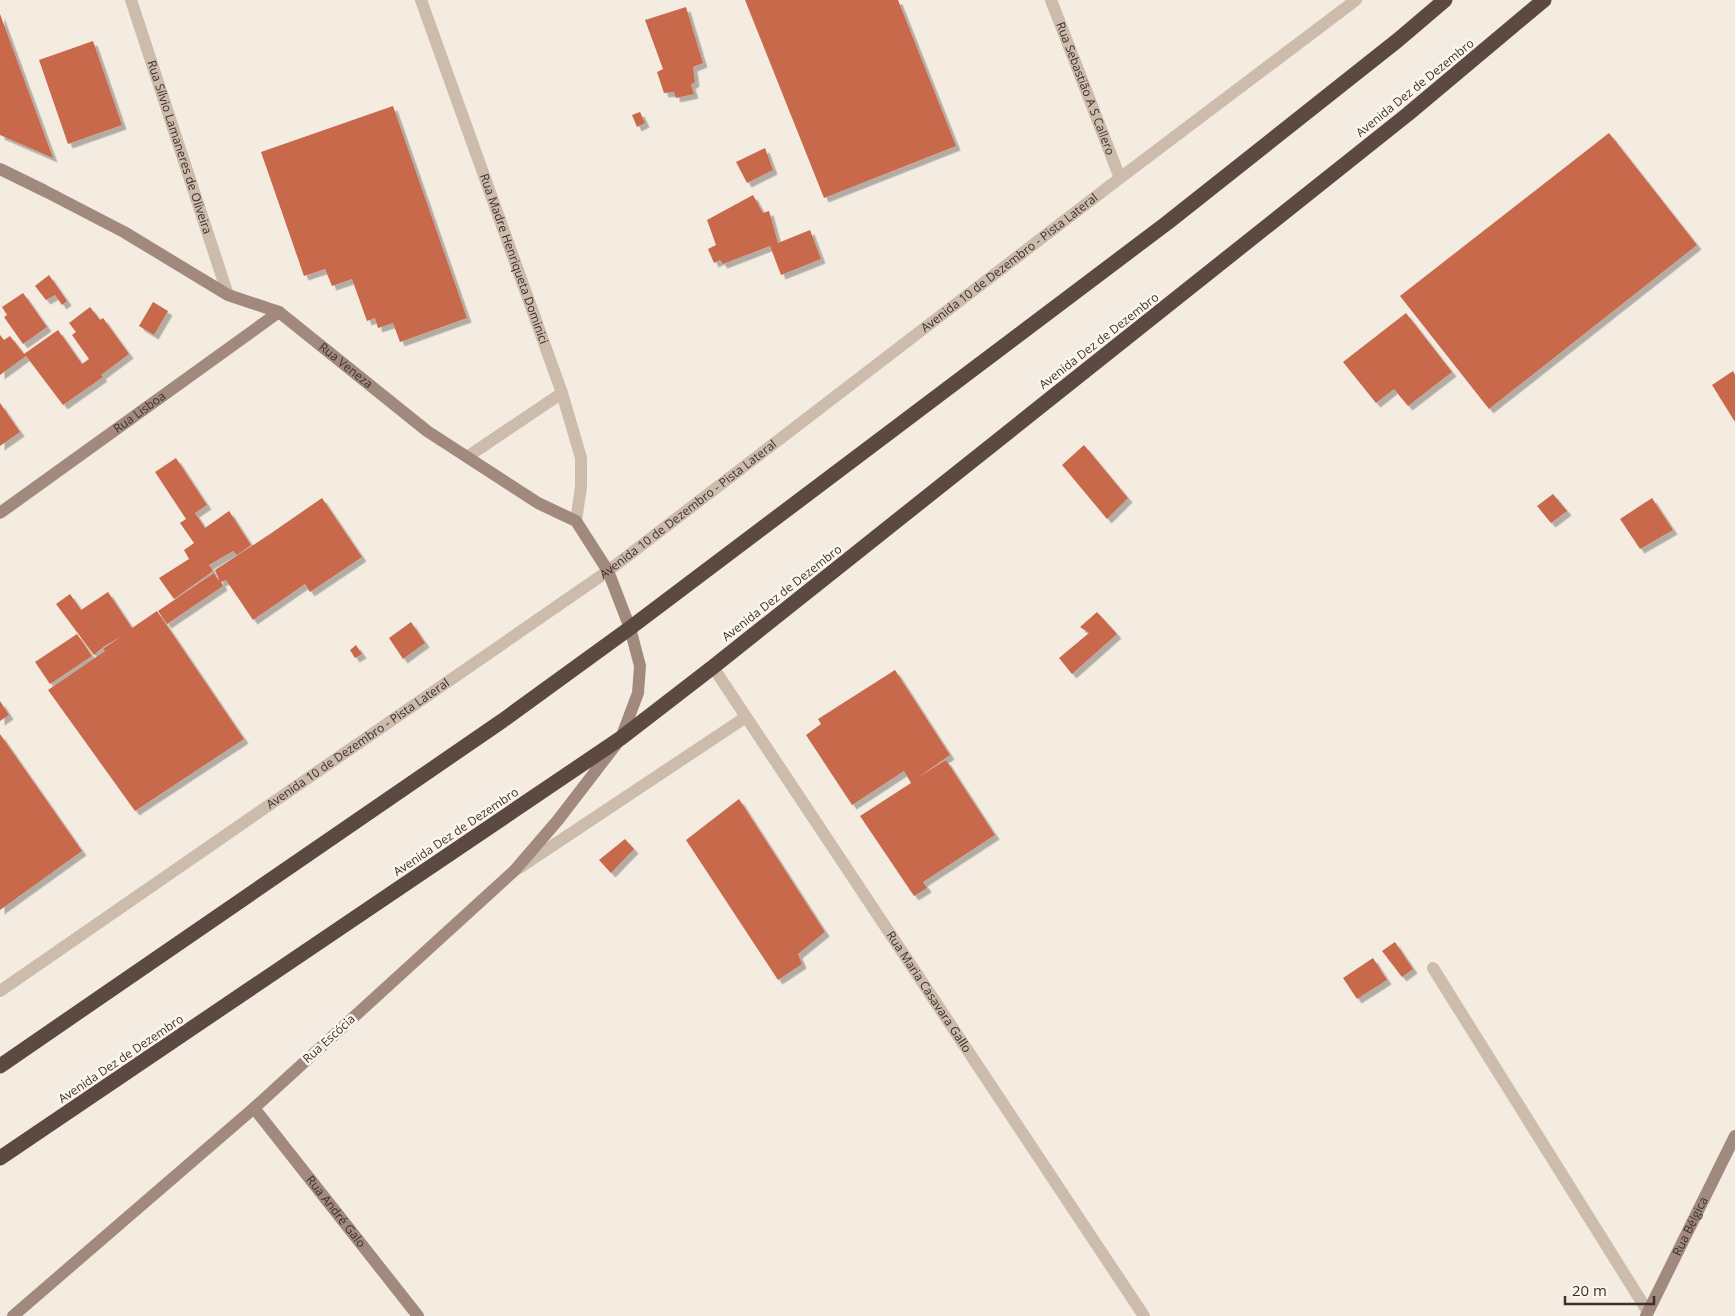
<svg xmlns="http://www.w3.org/2000/svg" width="1735" height="1316" font-family="'Open Sans',sans-serif">
<style>
.building{fill:#c8694b;filter:url(#shadow)}
.lines{fill:none;stroke-linecap:round;stroke-linejoin:round}
.lane{stroke:#cdbbac;stroke-width:12}
.street{stroke:#cdbbac;stroke-width:12}
.secondary{stroke:#a18a7d;stroke-width:12}
.highway{stroke:#5c4a42;stroke-width:15}
.labels{text-anchor:middle;stroke-width:5;stroke-linejoin:round;paint-order:stroke}
.street-label{font-size:12px;fill:#3b302b;stroke:#fbf5ee}
</style>
<defs>
<filter id="shadow"><feDropShadow dx="4.5" dy="4.5" stdDeviation="0" flood-color="#0004"/></filter>
</defs>
<rect width="100%" height="100%" fill="#f4ebe1"/>
<g class="building">
<path d="M745,0H898L956,146L824,198Z"/>
<path d="M686,7L703,63L693,67L695,82L691,85L694,94L676,98L674,92L664,93L657,72L663,69L645,20Z"/>
<path d="M0,14L53,158L0,135Z"/>
<path d="M93,41L122,125L68,144L39,60Z"/>
<path d="M393,106L467,318L400,342L393,323L378,328L375,318L367,321L352,279L332,286L325,269L304,276L261,152Z"/>
<path d="M640,112L645,123L637,127L632,115Z"/>
<path d="M1609,133L1697,245L1489,409L1400,296Z"/>
<path d="M765,148L773,170L747,183L736,162Z"/>
<path d="M753,195L763,213L769,211L778,243L810,230L821,259L781,275L770,246L723,264L720,260L714,263L708,249L716,245L707,220Z"/>
<path d="M49,275L67,301L62,305L55,295L46,300L35,286Z"/>
<path d="M23,293L47,327L23,344L4,317L7,315L2,307Z"/>
<path d="M153,302L168,311L154,335L139,326Z"/>
<path d="M90,307L100,320L103,318L129,354L101,375L103,377L63,405L26,356L0,375V335L4,340L10,336L24,354L58,330L82,364L89,359L72,335L76,332L69,323Z"/>
<path d="M1406,313L1452,372L1408,406L1394,389L1376,403L1343,362Z"/>
<path d="M1733,371L1735,375V422L1712,385Z"/>
<path d="M0,403L20,432L0,446Z"/>
<path d="M1084,445L1128,498L1107,519L1062,465Z"/>
<path d="M176,458L207,505L195,513L205,528L229,511L251,545L237,555L233,551L209,565L213,571L174,599L159,578L189,559L184,550L194,543L180,523L186,519L155,472Z"/>
<path d="M1553,494L1567,511L1551,523L1537,506Z"/>
<path d="M322,498L362,557L310,592L305,584L253,620L226,580L221,582L223,586L167,624L158,611L214,573L220,582L215,570L270,534Z"/>
<path d="M1652,498L1673,530L1640,549L1620,519Z"/>
<path d="M108,592L132,628L157,611L244,739L135,811L48,690L105,651L103,649L122,636L103,647L94,655L56,604L70,594L81,610Z"/>
<path d="M1097,612L1117,634L1072,674L1059,658L1089,633L1080,627Z"/>
<path d="M411,622L425,643L403,659L389,638Z"/>
<path d="M77,634L92,656L50,684L35,662Z"/>
<path d="M356,645L362,654L355,658L350,650Z"/>
<path d="M895,670L950,755L917,778L946,760L995,835L923,882L927,888L914,896L860,816L911,783L904,771L852,805L806,735L821,724L818,719Z"/>
<path d="M0,701L9,715L0,721Z"/>
<path d="M0,734L82,851L0,910Z"/>
<path d="M739,799L825,932L798,954L802,964L778,980L686,840Z"/>
<path d="M625,839L634,849L611,873L599,860Z"/>
<path d="M1395,942L1413,969L1402,977L1382,951Z"/>
<path d="M1373,958L1387,980L1357,999L1343,978Z"/>
</g>
<g class="lines">
<path class="lane" d="M1433,968L1648,1312"/>
<g class="street">
<path id="s1" d="M131,0L228,295"/>
<path id="s2" d="M421,0L562,393L581,458V487L576,521"/>
<path id="s3" d="M1051,0L1120,178"/>
<path d="M467,457L562,393"/>
<path id="s4" d="M713,667L1144,1316"/>
<path d="M519,868L746,717"/>
<path id="s5" d="M0,991L608,571L1120,178L1356,0"/>
</g>
<g class="secondary">
<path id="s6" d="M0,169L45,191L124,232L228,295L279,312L427,431L538,503L576,521L608,571L630,628L640,666L638,693L621,738L558,820L515,870L254,1108L13,1316"/>
<path id="s7" d="M0,513L279,312"/>
<path id="s8" d="M254,1108L418,1316"/>
<path id="s9" d="M1646,1316L1735,1136"/>
</g>
<g class="highway">
<path d="M0,1066L502,721L630,628L1167,223L1398,40L1445,0"/>
<path d="M0,1158L621,738L713,667L1408,114L1544,0"/>
</g>
</g>
<g class="labels">
<g class="street-label">
<text transform="translate(1415 88) rotate(-39)" y="4">Avenida Dez de Dezembro</text>
<text dy="4" stroke="none"><textPath href="#s3" startOffset="95">Rua Sebastião A S Callero</textPath></text>
<text dy="4" stroke="none"><textPath href="#s1" startOffset="155">Rua Sílvio Lamaneres de Oliveira</textPath></text>
<text dy="4" stroke="none"><textPath href="#s2" startOffset="275">Rua Madre Henriqueta Dominici</textPath></text>
<text dy="4" stroke="none"><textPath href="#s5" startOffset="1245">Avenida 10 de Dezembro - Pista Lateral</textPath></text>
<text transform="translate(1099 341) rotate(-38)" y="4">Avenida Dez de Dezembro</text>
<text dy="4" stroke="none"><textPath href="#s6" startOffset="400">Rua Veneza</textPath></text>
<text dy="4" stroke="none"><textPath href="#s7" startOffset="172">Rua Lisboa</textPath></text>
<text dy="4" stroke="none"><textPath href="#s5" startOffset="840">Avenida 10 de Dezembro - Pista Lateral</textPath></text>
<text transform="translate(782 593) rotate(-38)" y="4">Avenida Dez de Dezembro</text>
<text dy="4" stroke="none"><textPath href="#s5" startOffset="435">Avenida 10 de Dezembro - Pista Lateral</textPath></text>
<text transform="translate(456 832) rotate(-34)" y="4">Avenida Dez de Dezembro</text>
<text dy="4" stroke="none"><textPath href="#s4" startOffset="390">Rua Maria Casavara Gallo</textPath></text>
<text transform="translate(329 1039) rotate(-42)" y="4">Rua Escócia</text>
<text transform="translate(121 1059) rotate(-34)" y="4">Avenida Dez de Dezembro</text>
<text dy="4" stroke="none"><textPath href="#s8" startOffset="132">Rua André Galo</textPath></text>
<text dy="4" stroke="none"><textPath href="#s9" startOffset="100">Rua Bélgica</textPath></text>
</g>
</g>
<path d="M1565 1296v8h89v-8" fill="none" stroke="#3b302b" stroke-width="2.5"/>
<text x="1572" y="1296" font-size="15" fill="#3b302b" stroke="#fbf5ee" stroke-width="4" paint-order="stroke">20 m</text>
</svg>
